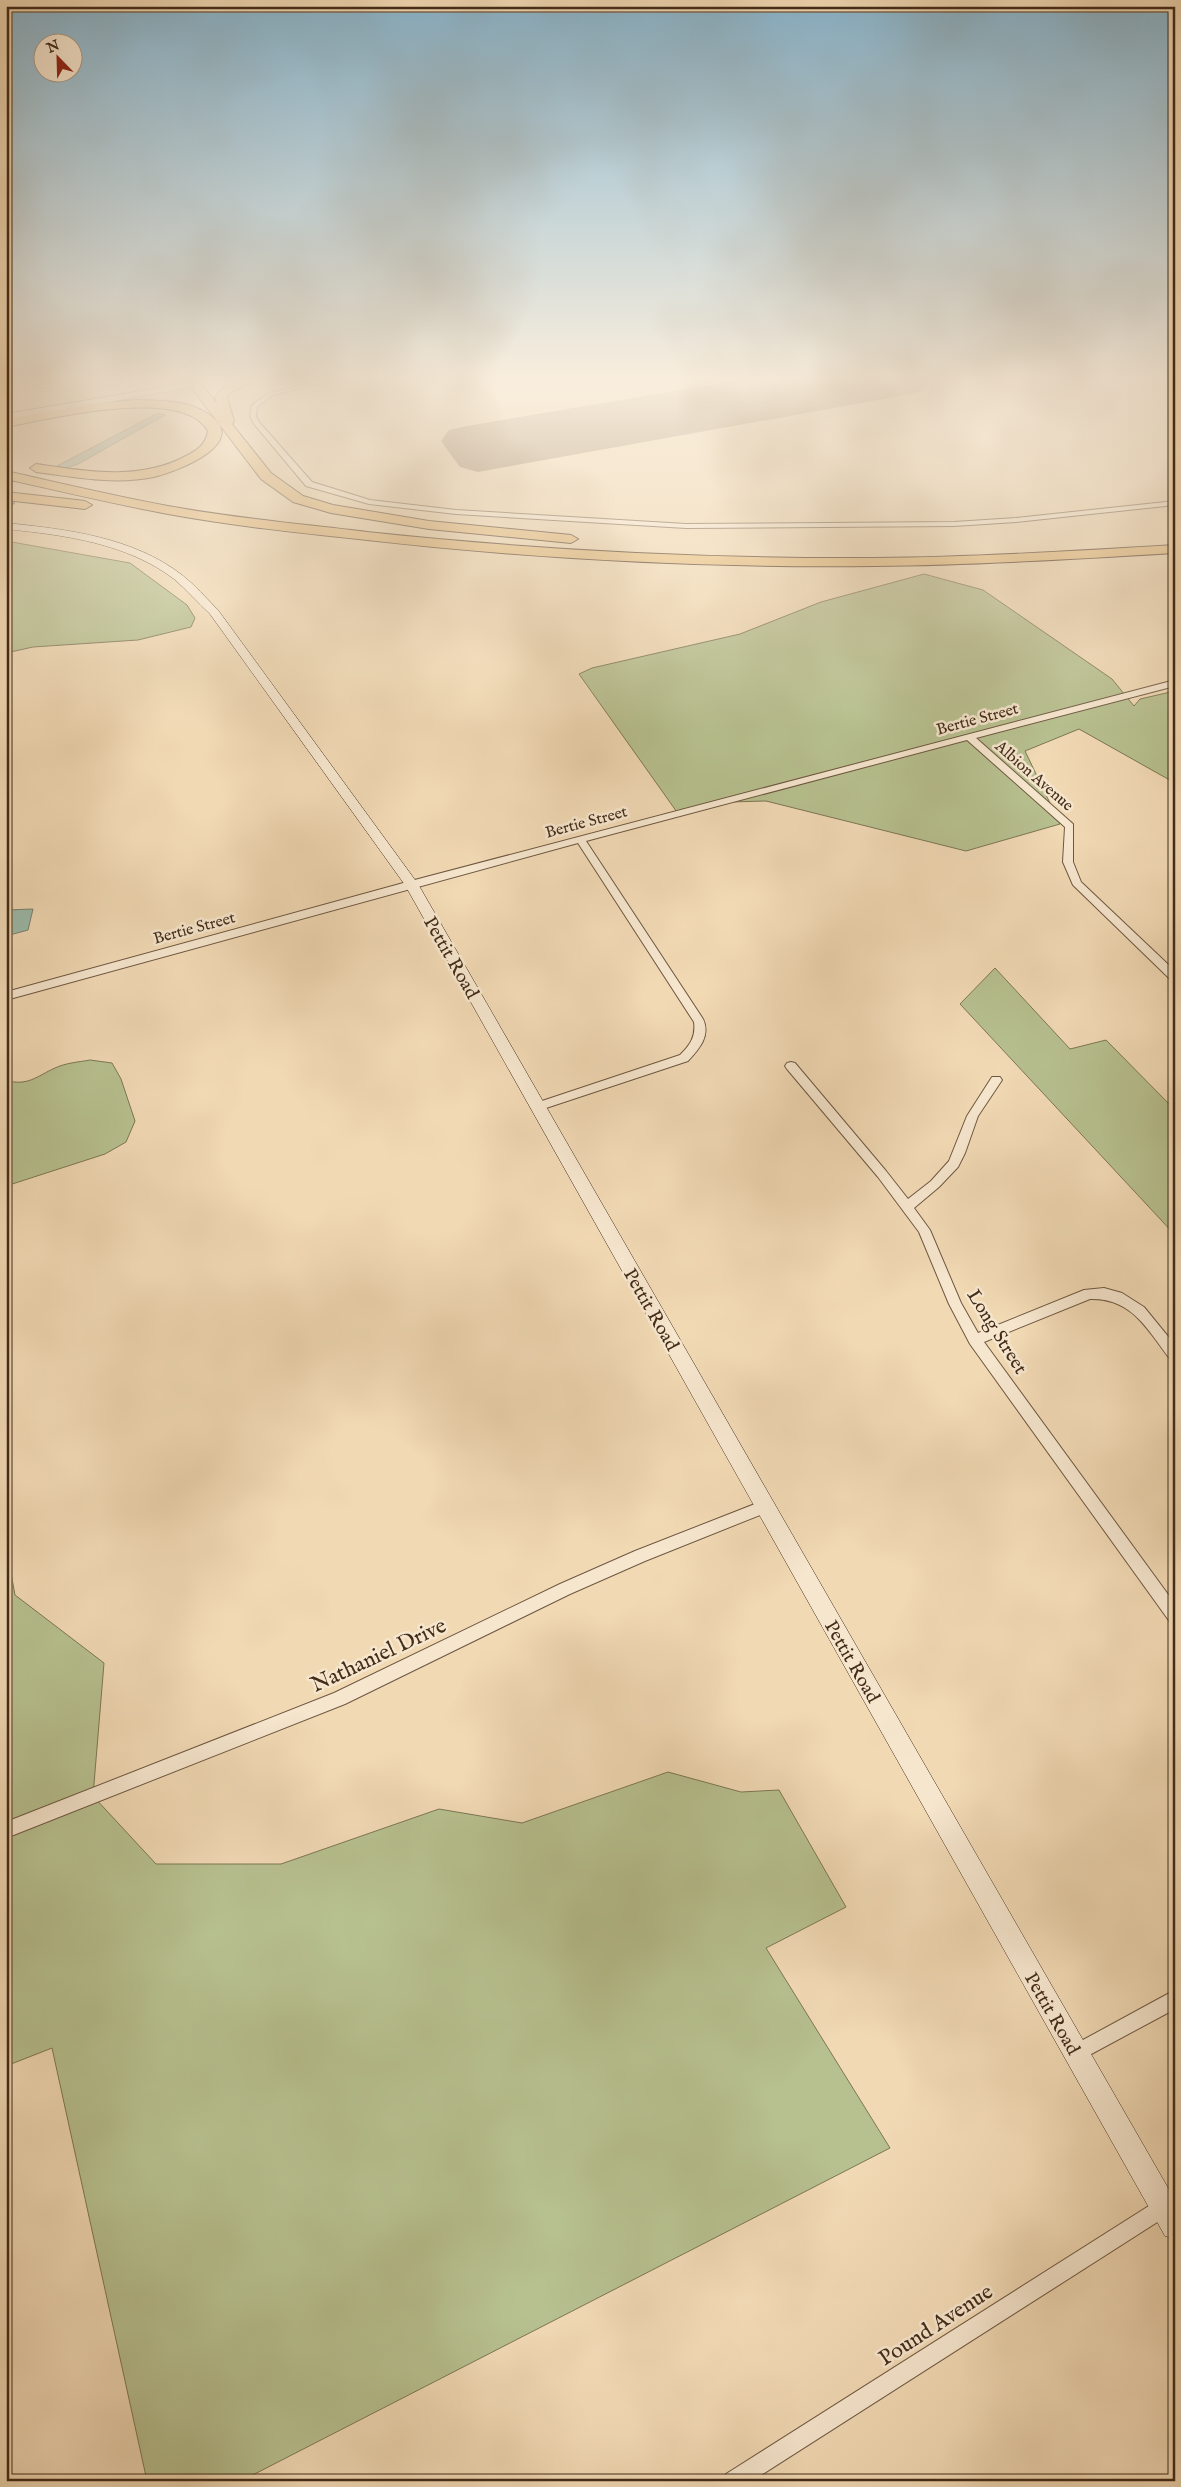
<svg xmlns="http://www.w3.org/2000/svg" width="1181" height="2487" font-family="'IM FELL English',serif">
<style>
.green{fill:#b7c08f;stroke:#7d7654}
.water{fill:#9bbaaa;stroke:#788170}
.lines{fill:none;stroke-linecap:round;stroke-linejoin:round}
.stream{stroke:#788170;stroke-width:2.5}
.runway{fill:#9a8266;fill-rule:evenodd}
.street-casing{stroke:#6e5740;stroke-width:2}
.secondary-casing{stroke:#432c19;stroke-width:1}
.highway-casing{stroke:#432c19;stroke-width:2}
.street{fill:#f6e6ce;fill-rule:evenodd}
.secondary{fill:#f6e6ce;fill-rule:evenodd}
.highway{fill:#e8bc7a;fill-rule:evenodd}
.labels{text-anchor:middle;stroke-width:5;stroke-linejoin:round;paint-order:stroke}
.far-street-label{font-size:16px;fill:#432c19;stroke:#f6e6ce}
.street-label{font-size:19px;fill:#432c19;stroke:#f6e6ce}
.near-street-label{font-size:22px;fill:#432c19;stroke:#f6e6ce}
</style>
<rect width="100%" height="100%" fill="#f1d9b4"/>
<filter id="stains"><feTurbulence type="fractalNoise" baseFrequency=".004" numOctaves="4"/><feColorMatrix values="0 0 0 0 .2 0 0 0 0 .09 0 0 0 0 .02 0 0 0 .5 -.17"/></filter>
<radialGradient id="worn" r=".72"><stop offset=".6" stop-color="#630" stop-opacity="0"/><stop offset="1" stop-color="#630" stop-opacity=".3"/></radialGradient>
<g class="green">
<path d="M6,541L130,563L187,605L195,618L191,627L138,640L33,647L6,653Z"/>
<path d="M924,574L983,590L1112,679L1134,706L1140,699L1175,691V783L1079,729L1025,751L1060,824L966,851L766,801L730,802L679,815L579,674L592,668L740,634L821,602Z"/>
<path d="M995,968L1070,1049L1106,1040L1175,1110V1235L960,1004Z"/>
<path d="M90,1060L112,1063L121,1079L135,1121L126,1142L105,1154L6,1186V1080C27,1087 37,1076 55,1068C65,1063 79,1062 90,1060Z"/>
<path d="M6,1546L15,1595L104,1663L93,1796L156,1864H281L439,1809L522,1823L668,1772L741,1792L779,1790L846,1907L766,1948L890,2148L241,2481H147L52,2048L6,2066V1838L13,1835L6,1795Z"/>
</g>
<g class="water">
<path d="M158,413L165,415L78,464L66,468L57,466Z"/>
<path d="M33,909L28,930L6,936V910Z"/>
</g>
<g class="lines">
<path class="stream" d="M6,506L14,503"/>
<path class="runway" d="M733,381H930L923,391L906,395L478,472L460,467L441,441L449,430L467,426Z"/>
<g class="street-casing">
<g id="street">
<path d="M29,381H35L45,385L58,381H64C55,391 43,389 32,385Z"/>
<path d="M318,381H327L273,395L257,407L256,416L259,422L312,482L370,500L456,510L686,524L954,522L1016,518L1175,501V505L1016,522L954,526L686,528L456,514L369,504L306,486L254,424L250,416L252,405L269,393Z"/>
<path d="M1175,680V686L976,738L1073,824V862L1081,882L1175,971V981L1171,980L1073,885L1063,862L1065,827L967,740L586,841L703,1019C711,1036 699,1049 688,1061L537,1111L533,1110L531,1107L533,1104L680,1055C690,1045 696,1037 694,1022L578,843L6,1000V992L407,882Z"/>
<path d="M791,1062L795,1063L886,1171L908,1199L931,1181L949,1161L967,1116L992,1077H1000L1002,1080L978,1116L965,1153L958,1167L939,1187L914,1208L930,1230L961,1303L978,1333L1084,1290L1104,1288L1122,1293L1144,1307L1175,1345V1360L1170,1359C1147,1329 1132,1298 1090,1299L984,1342L1175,1604V1624L1170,1622L970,1344L949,1304L919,1232L878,1177L787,1069L785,1066L787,1063Z"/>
<path d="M765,1500L770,1501L772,1506L770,1511L645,1561L570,1594L345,1704L6,1838V1822L334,1693L560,1584L635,1551Z"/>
<path d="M1175,1990V2009L1082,2059L1076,2062L1070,2059L1067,2053L1070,2047Z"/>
<path d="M1163,2197L1170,2200L1173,2207L1170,2214L752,2481H723L726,2474Z"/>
</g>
</g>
<g class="secondary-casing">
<g id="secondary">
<path d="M199,381H217L212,384L6,420V414Z"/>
<path d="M6,523C66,529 133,537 182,575C195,585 206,598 218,610L418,884L1175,2200V2239L1165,2236L405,885L210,614C198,603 187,590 174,579C127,543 64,535 6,529Z"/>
</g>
</g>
<g class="highway-casing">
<g id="highway">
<path d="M191,381H199L217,404L215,397C225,383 234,381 251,381L249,384L231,392L227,397L234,421L232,424L271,473L303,496L333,505L429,521L571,535L578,539L571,543L429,529L331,513L293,502L261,479L191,387Z"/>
<path d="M137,400C159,401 185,400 205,412C255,441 179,471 154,477C115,485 75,477 36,472L30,468L36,464C85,471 138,481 184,457C196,451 206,445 208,431C183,385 49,419 6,427V419L92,404Z"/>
<path d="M6,471C60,483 114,496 168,506C234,518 301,524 367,532C535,550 705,559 874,558C974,557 1075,551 1175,545V553C1075,559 974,565 874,566C705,568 535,559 367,540C301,533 234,526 168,514C114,504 60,491 6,479Z"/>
<path d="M6,492L85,501L92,505L85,509L6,500Z"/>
</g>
</g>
<use href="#street" class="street"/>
<use href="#secondary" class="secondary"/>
<use href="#highway" class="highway"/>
</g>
<linearGradient id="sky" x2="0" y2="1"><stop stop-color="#89b6cf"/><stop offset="0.52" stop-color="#f9eedd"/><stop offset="1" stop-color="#f9eedd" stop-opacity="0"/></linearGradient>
<rect width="1181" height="729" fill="url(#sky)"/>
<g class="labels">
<g class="far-street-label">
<text transform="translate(977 718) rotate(-15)" y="6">Bertie Street</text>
<text transform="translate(1035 775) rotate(41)" y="6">Albion Avenue</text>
<text transform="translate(586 821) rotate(-15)" y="6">Bertie Street</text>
<text transform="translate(194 927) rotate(-15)" y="6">Bertie Street</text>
</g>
<g class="street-label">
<text transform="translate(452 957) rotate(60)" y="7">Pettit Road</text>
<text transform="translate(652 1309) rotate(60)" y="7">Pettit Road</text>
<text transform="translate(998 1331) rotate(58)" y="7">Long Street</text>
<text transform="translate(853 1661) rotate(60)" y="7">Pettit Road</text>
<text transform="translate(1053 2013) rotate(60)" y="7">Pettit Road</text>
</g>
<g class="near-street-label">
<text transform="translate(378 1654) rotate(-25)" y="8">Nathaniel Drive</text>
<text transform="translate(935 2324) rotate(-33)" y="8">Pound Avenue</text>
</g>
</g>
<rect width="1181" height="2487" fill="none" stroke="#f1d9b4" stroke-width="25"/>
<rect x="8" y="8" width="1166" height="2472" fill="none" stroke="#432c19" stroke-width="2.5"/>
<rect x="12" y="12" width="1156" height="2462" fill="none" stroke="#432c19"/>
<g transform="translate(58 58) rotate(337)"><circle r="24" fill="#f6e6ce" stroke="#ae9c86"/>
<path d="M0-4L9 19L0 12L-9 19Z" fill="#8f2418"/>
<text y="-8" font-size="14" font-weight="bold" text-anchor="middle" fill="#432c19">N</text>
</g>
<rect width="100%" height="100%" filter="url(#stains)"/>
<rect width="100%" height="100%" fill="url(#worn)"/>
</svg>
